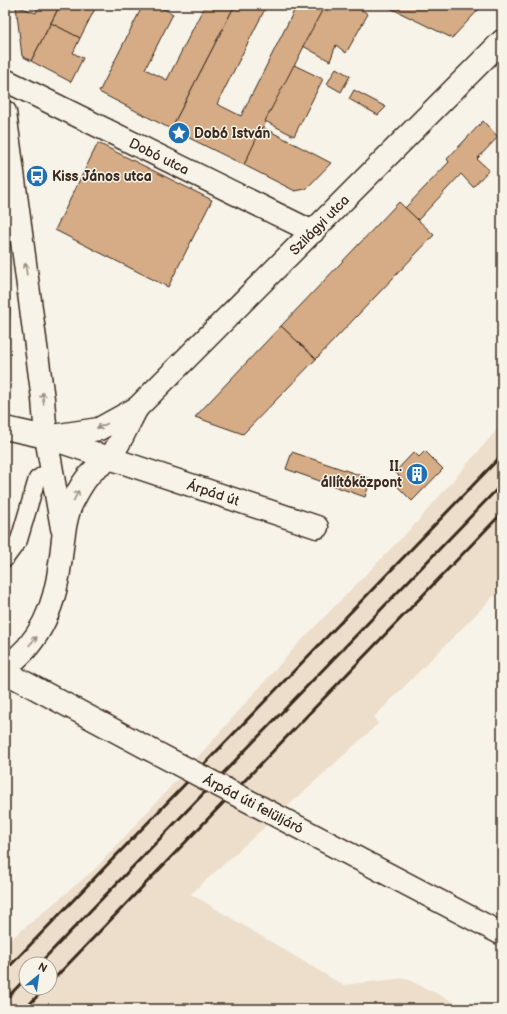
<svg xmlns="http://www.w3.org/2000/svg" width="507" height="1014" font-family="'Balsamiq Sans',sans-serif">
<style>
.built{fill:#eddecb;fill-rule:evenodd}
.building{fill:#d5ac86;stroke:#3b2a1e}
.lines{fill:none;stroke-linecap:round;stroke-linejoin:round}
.service-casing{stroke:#3b2a1e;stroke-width:19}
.minor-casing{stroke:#3b2a1e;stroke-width:25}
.tertiary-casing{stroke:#3b2a1e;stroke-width:25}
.secondary-casing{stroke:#3b2a1e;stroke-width:25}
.service{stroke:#f7f3e8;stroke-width:16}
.minor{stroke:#f7f3e8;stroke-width:22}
.tertiary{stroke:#f7f3e8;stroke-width:22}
.secondary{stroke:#f7f3e8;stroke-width:22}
.rail{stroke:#3b2a1e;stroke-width:3}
.secondary-bridge-casing{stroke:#3b2a1e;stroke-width:25;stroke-linecap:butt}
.secondary-bridge{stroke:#f7f3e8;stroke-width:22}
.oneway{stroke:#998e83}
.labels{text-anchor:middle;stroke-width:3;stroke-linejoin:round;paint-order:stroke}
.poi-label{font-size:14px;font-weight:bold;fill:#3b2a1e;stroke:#f7f3e8;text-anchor:start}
.street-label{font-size:14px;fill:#3b2a1e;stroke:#f7f3e8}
</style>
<rect width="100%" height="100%" fill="#f7f3e8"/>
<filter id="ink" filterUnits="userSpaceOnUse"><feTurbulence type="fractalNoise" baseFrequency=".025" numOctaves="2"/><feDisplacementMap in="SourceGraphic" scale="8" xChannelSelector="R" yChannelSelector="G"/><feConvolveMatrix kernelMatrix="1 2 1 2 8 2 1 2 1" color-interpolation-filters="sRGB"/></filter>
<g filter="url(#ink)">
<path class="built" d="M502,424V588L374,717L378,724L191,894L343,985L405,978L468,1009H5V944L95,869L205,749L296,646L417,522ZM26,964H50V988H26Z"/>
<g class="building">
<path d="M39,5H60L31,61L22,56L16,6L36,13Z"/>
<path d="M60,5H97L80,38L51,23Z"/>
<path d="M143,5H157L173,14L145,69L167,80L205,5H235L171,129L99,92Z"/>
<path d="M235,5H267L217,104L241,116L297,5H325L244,165L171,129Z"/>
<path d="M325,5H358L357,7L368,14L346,53L336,45L330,61L303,46Z"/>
<path d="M384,5H476L481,7L452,38Z"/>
<path d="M51,23L80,38L73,53L83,58L71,82L31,61Z"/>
<path d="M294,65L323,79L294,136L265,121Z"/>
<path d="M336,68L350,76L341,92L327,84Z"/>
<path d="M354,90L386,107L378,115L349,99Z"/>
<path d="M483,121L498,137L477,159L489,170L473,187L461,174L418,220L405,208L449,162L447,159Z"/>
<path d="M262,127L331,163L306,189L295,191L244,165Z"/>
<path d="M98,143L212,200L168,287L55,230Z"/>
<path d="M399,202L434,235L316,359L281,326Z"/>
<path d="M5,271L10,307L5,308Z"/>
<path d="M10,307L7,385L5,386V308Z"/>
<path d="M281,326L316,359L243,434L195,417Z"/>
<path d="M425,451L443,469L412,501L394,483L400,477L395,472L414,452L419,457Z"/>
<path d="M292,452L371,479L365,497L286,469Z"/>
</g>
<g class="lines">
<g class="service-casing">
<path id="service" d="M5,559L19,540L37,479L52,469"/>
</g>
<g class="minor-casing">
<g id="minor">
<path id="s1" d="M5,80L313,232"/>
<path id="s2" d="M5,112L43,399L46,437L317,527"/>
</g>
</g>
<g class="tertiary-casing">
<g id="tertiary">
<path d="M5,428L46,437L99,429L137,408"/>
<path d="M46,437L62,528"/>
<path id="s3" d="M5,667C41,643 55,605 60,564C63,544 63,524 71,505C77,493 83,481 92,472C98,466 106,463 111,456C121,442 128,424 137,408L502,41"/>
</g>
</g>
<g class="secondary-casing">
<path id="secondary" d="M5,672L149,749"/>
</g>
<use href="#service" class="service"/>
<use href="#minor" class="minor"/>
<use href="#tertiary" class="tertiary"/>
<use href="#secondary" class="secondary"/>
<g class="rail">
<path d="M39,964L502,484"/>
<path d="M5,971L502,455"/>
<path d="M50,983L502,513"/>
<path d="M5,1000L26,978"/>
<path d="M25,1009L45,988"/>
</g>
<g class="secondary-bridge-casing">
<g id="secondary-bridge">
<path id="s4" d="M149,749L502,934"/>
</g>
</g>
<use href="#secondary-bridge" class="secondary-bridge"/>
</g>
<defs><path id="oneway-shaft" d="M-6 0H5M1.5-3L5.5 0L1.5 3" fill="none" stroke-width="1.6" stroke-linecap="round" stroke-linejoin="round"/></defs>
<g class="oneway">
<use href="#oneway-shaft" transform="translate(26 269) rotate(-98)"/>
<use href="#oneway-shaft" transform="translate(43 398) rotate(-96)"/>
<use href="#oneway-shaft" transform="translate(102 426) rotate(156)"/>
<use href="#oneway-shaft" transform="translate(76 496) rotate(-64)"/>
<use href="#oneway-shaft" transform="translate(33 641) rotate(-48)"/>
</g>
</g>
<defs>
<g id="sight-disc" transform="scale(1.15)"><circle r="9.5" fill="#1f6fb2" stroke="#f7f3e8"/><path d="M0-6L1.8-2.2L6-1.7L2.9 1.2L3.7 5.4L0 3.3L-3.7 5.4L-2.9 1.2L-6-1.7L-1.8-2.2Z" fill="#fff"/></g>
<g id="bus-disc" transform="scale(1.15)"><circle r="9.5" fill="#1f6fb2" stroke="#f7f3e8"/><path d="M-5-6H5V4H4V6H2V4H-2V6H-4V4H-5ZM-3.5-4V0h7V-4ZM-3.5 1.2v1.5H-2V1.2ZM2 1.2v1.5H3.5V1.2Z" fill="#fff"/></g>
<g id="building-disc" transform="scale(1.15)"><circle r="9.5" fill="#1f6fb2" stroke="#f7f3e8"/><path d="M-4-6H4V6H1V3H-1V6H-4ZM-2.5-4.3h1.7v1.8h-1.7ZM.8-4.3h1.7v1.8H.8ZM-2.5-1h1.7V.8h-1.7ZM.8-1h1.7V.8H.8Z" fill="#fff"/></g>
</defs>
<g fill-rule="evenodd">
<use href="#sight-disc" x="179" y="133"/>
<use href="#bus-disc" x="37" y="176"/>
<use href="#building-disc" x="417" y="474"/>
</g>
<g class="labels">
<g class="poi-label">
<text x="194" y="138">Dobó István</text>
<text x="52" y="181">Kiss János utca</text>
<text x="402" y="471" text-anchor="end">II.<tspan x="402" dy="16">állítóközpont</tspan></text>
</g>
<g class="street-label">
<text dy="5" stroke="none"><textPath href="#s1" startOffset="172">Dobó utca</textPath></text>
<text dy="5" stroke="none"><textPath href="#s3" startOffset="558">Szilágyi utca</textPath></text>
<text dy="5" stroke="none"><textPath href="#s2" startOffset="504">Árpád út</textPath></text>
<text dy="5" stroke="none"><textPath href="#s4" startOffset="118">Árpád úti felüljáró</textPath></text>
</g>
</g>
<rect width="507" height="1014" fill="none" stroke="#f7f3e8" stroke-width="20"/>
<rect x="10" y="10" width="487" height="994" fill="none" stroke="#3b2a1e" stroke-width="1.5" filter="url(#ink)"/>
<g transform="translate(38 976) rotate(29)"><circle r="19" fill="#f7f3e8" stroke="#aca397"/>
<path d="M0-3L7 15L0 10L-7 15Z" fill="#1f6fb2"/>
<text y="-6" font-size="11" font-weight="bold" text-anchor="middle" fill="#3b2a1e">N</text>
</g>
</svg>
